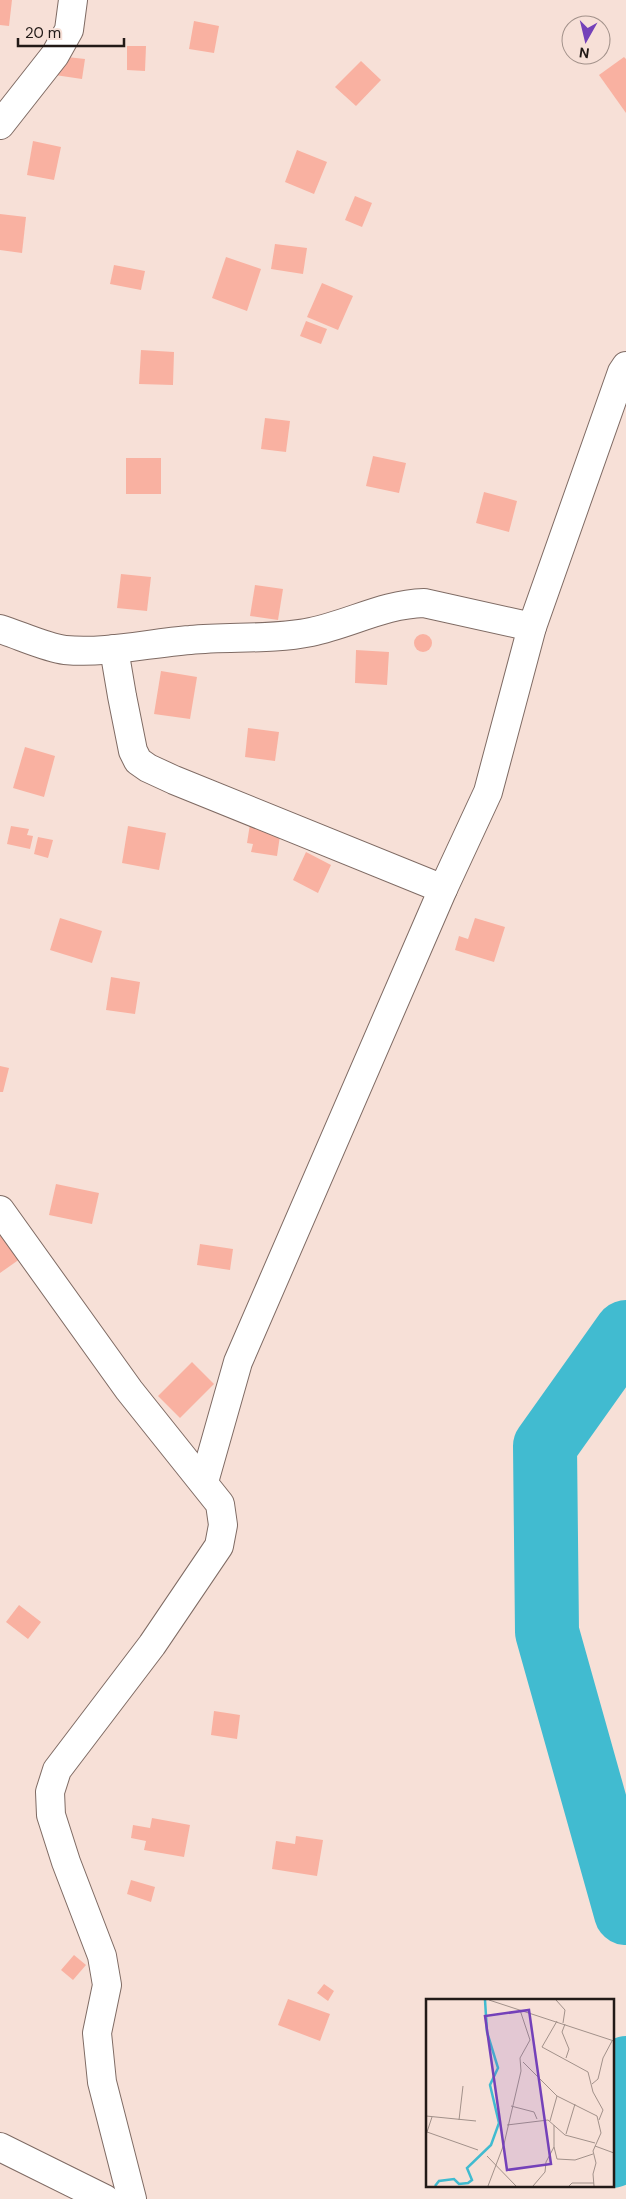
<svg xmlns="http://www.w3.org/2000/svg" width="626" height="2199" font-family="'DM Sans',sans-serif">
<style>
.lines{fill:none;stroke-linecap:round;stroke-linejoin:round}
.river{stroke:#41bbd0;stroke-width:64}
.building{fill:#f9b1a1}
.minor-casing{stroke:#7f6b64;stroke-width:30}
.minor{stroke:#fff;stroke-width:28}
.inset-river{fill:none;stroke:#41bbd0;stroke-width:2.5}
.inset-road{fill:none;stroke:#a2918a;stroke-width:1}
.view{fill:#7441b9;fill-opacity:0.15;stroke:#7441b9;stroke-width:2.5}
.inset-edge{fill:none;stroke:#221a17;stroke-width:2.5}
</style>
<rect width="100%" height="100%" fill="#f7e0d7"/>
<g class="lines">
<g class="river">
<path d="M626,1332L545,1446L547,1632L626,1913"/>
<path d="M612,2156L626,2068"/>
</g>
</g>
<g class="building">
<path d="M0,0H12L9,26L0,25Z"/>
<path d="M194,21L219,26L214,53L189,49Z"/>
<path d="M127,46H146L145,71L127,70Z"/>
<path d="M58,56L85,59L82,79L55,75Z"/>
<path d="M624,57L626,59V113L599,75Z"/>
<path d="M361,61L381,80L356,106L335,87Z"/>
<path d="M33,141L61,147L54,180L27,175Z"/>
<path d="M297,150L327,162L314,194L285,182Z"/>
<path d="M355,196L372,203L362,227L345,220Z"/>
<path d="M0,214L26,217L22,253L0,250Z"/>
<path d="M275,244L307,248L303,274L271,269Z"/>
<path d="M226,257L261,269L247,311L212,298Z"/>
<path d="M114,265L145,271L141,290L110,284Z"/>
<path d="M322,283L353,296L338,330L307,317Z"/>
<path d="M306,321L327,329L321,344L300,336Z"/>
<path d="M141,350L174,352L173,385L139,384Z"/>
<path d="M265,418L290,421L286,452L261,449Z"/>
<path d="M373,456L406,463L399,493L366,486Z"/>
<rect x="126" y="458" width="35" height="36"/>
<path d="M484,492L517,501L509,532L476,523Z"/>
<path d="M121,574L151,577L147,611L117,608Z"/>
<path d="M255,585L283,589L278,620L250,616Z"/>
<circle cx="423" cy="643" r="9"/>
<path d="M356,650L389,652L387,685L355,683Z"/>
<path d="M161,671L197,677L190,719L154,714Z"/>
<path d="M248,728L279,732L275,761L245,757Z"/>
<path d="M25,747L55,756L44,797L13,788Z"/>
<path d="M250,824L281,829L277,856L251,852L253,844L247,843Z"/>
<path d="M11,826L29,829L27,835L33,836L30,849L7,844Z"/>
<path d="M128,826L166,833L159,870L122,863Z"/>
<path d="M38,837L53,840L48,858L34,854Z"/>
<path d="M306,852L331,865L318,893L293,880Z"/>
<path d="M60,918L102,931L92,963L50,950Z"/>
<path d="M475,918L505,927L494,962L455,950L459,936L468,939Z"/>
<path d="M111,977L140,982L135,1014L106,1010Z"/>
<path d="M0,1066L9,1068L3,1092H0Z"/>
<path d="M56,1184L99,1193L92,1224L49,1215Z"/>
<path d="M0,1232L27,1254L0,1273Z"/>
<path d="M200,1244L233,1249L230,1270L197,1265Z"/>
<path d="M192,1362L214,1384L180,1418L158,1396Z"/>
<path d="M19,1605L41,1622L28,1639L6,1622Z"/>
<path d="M214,1711L240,1715L237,1739L211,1735Z"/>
<path d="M152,1818L190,1825L184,1857L144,1850L146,1841L131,1838L133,1825L150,1828Z"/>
<path d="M296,1836L323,1840L317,1876L272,1869L276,1841L295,1844Z"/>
<path d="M131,1880L155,1887L151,1902L127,1894Z"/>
<path d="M74,1955L86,1965L73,1980L61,1970Z"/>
<path d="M324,1984L334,1991L328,2001L317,1993Z"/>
<path d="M288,1999L330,2014L320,2041L278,2025Z"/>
</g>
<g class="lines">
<g class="minor-casing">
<g id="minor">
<path d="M0,125L55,55L69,30L73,0"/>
<path d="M0,629C19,635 47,648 65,650C106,654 149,643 190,640C230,636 271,640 311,632C350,624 384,604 424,603L532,627"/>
<path d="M114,649L122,696L133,751L138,761L148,768L174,780L443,889"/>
<path d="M0,1210L129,1390L220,1504L223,1525L219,1546L152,1645L57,1770L50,1792L51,1815L66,1862L102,1956L107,1985L97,2033L102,2082L132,2199"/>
<path d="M204,1482L238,1362L443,889L488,792L532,627L622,372L626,366"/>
<path d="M0,2147L105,2199"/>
</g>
</g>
<use href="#minor" class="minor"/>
</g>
<g transform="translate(426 1999)">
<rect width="188" height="188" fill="#f7e0d7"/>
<path class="inset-river" d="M9,187L13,182L28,180L33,185L42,184L46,181L41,169L65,146L73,124L64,86L72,69L61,33L59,1"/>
<path class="inset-road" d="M63,1L188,42M130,1L139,11L137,24M131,22L116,48L162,73L167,93L177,111L173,121M139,25L136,33L143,50L140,59M97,63L131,97L171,117L175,134L167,152L170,164L167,175L168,187M166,85L172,80L177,59L186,42M85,107L108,113L111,120M0,117L50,122M33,121L37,87M124,122L131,97M81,126L122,121L139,136L169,144M1,133L52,151M140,135L149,105M0,136L6,118M169,147L188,154M128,148L131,160L149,161L167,155M61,157L90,187M62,187L78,145L95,72L94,59L104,41L94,11M107,187L119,173L120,163L128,148V126M143,187L146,184H168"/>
<path class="view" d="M103,11L125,165L81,171L59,17Z"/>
<rect width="188" height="188" class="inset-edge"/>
</g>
<g transform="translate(586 40) rotate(188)"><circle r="24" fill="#f7e0d7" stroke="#a2918a"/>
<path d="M0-4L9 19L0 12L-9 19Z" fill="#7441b9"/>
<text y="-8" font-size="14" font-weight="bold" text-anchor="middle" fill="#221a17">N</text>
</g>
<path d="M18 38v8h106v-8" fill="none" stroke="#221a17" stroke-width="2.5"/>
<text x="25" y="38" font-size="15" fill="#221a17" stroke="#f7e0d7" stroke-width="4" paint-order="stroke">20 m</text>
</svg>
